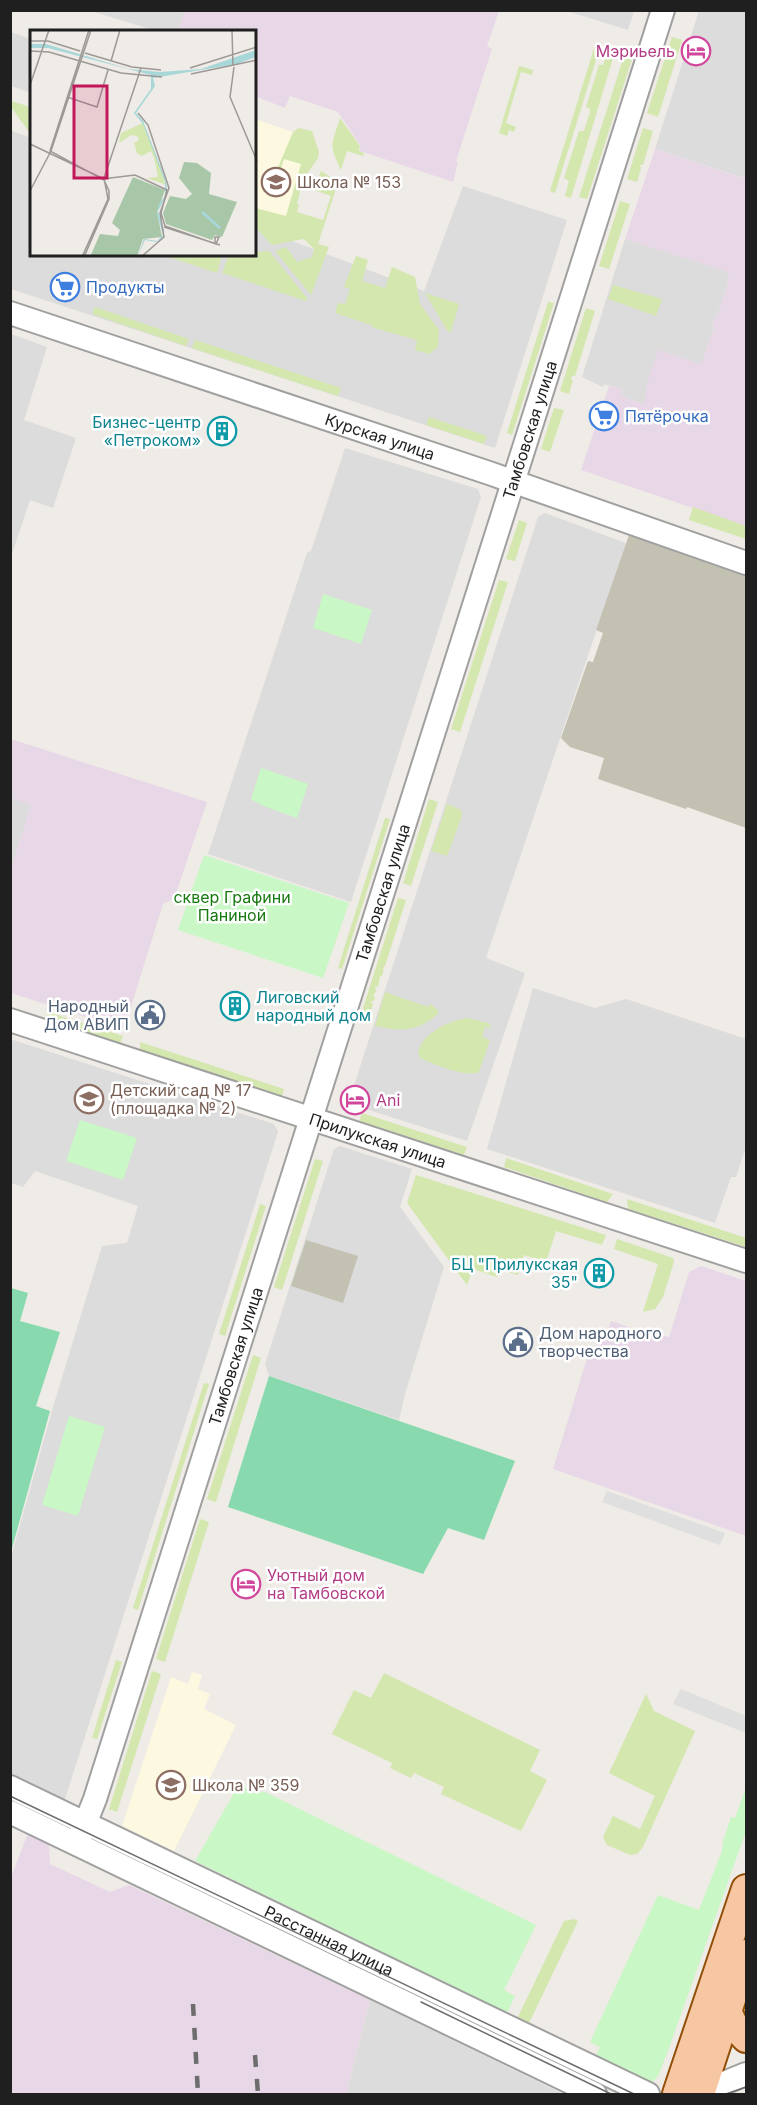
<svg xmlns="http://www.w3.org/2000/svg" width="757" height="2105" font-family="Inter,sans-serif">
<style>
.residential{fill:#dddcdc}
.industrial{fill:#e8d8e7}
.education{fill:#fdf9e1}
.construction{fill:#c3c1b2}
.grass{fill:#d3e7ae}
.park{fill:#c9f7c5}
.pitch{fill:#88daae}
.parking{fill:#dfdfdf}
.lines{fill:none;stroke-linecap:round;stroke-linejoin:round}
.minor-casing{stroke:#a0a0a0;stroke-width:26}
.major-casing{stroke:#924f08;stroke-width:32}
.minor{stroke:#fff;stroke-width:22}
.major{stroke:#f7c6a3;stroke-width:28}
.tram{stroke:#6d6d6d;stroke-width:1.5}
.rail{stroke:#6d6d6d;stroke-width:4.5;stroke-dasharray:12 12;stroke-linecap:butt}
.labels{text-anchor:middle;stroke-width:5;stroke-linejoin:round;paint-order:stroke}
.hotel-label{font-size:16px;fill:#b23c85;stroke:#fff;text-anchor:start}
.education-label{font-size:16px;fill:#785e54;stroke:#fff;text-anchor:start}
.shop-label{font-size:16px;fill:#366cbe;stroke:#fff;text-anchor:start}
.culture-label{font-size:16px;fill:#0d838f;stroke:#fff;text-anchor:end}
.street-label{font-size:16px;fill:#1f1f1f;stroke:#fff}
.park-label{font-size:16px;fill:#187911;stroke:#fff}
.service-label{font-size:16px;fill:#4e5e75;stroke:#fff;text-anchor:end}
.inset-river{fill:none;stroke:#a8d7da;stroke-width:3}
.inset-road{fill:none;stroke:#9c9996;stroke-width:1.5}
.view{fill:#c2185b;fill-opacity:0.15;stroke:#c2185b;stroke-width:3}
.inset-edge{fill:none;stroke:#1f1f1f;stroke-width:3}
</style>
<rect width="100%" height="100%" fill="#efebe6"/>
<g class="residential">
<path d="M91,11H185L178,32L156,31Z"/>
<path d="M567,11L634,10V11L628,30Z"/>
<path d="M699,11H746V109L745,115L746,117V170L744,178L655,149Z"/>
<path d="M11,32L31,39V93L11,86Z"/>
<path d="M10,130L31,138L32,255H255V227L424,291L463,186L567,220L495,448L11,289Z"/>
<path d="M625,239L726,271L729,275L727,287L716,319H713L714,329L701,365L648,380L645,405L621,396L623,390L604,384L603,387L582,377Z"/>
<path d="M11,334L47,347L24,420L76,438L53,508L30,500L11,557Z"/>
<path d="M345,448L478,489L481,497L351,902L208,854L307,553L311,551Z"/>
<path d="M545,513L626,543L486,958L525,973L467,1141L353,1105L350,1098L538,517Z"/>
<path d="M11,798L32,804L11,869Z"/>
<path d="M533,988L595,1008L626,999L746,1039V1147L736,1177H731L715,1223L487,1149Z"/>
<path d="M10,1039L274,1124L278,1132L65,1799L60,1801L11,1777L10,1571L12,1569L11,1557L53,1407L102,1246L127,1243L138,1206L35,1171L23,1187L11,1183Z"/>
<path d="M340,1146L412,1169L400,1207L444,1267L405,1394L399,1420L269,1376L265,1364L334,1149Z"/>
<path d="M370,2000L563,2094H348V2086Z"/>
</g>
<g class="industrial">
<path d="M185,11H499L487,46L492,49L456,161L458,163L453,182L360,151V145L338,112L290,96L285,108L255,96V32L178,31Z"/>
<path d="M655,149L743,178L746,170V526L581,470L609,386L623,390L621,396L644,404L648,380L658,350L701,364L714,329L713,319H716L727,287L729,275L725,271L625,239Z"/>
<path d="M11,739L207,802L174,899L163,904L124,1029L11,993V869L31,805L11,798Z"/>
<path d="M701,1266L746,1281V1536L553,1469L589,1352L606,1336L611,1321L650,1334L669,1337L689,1272Z"/>
<path d="M28,1833L49,1844L50,1864L110,1892L129,1885L370,2000L348,2085V2094H11L10,1880Z"/>
</g>
<g class="education">
<path d="M255,119L310,138L282,236L255,226Z"/>
<path d="M192,1672L202,1675L198,1689L210,1694L204,1709L236,1725L174,1851L122,1826L171,1677L188,1684Z"/>
</g>
<g class="construction">
<path d="M630,532L746,573V828L687,807L686,809L598,779L604,758L570,747L561,738L588,661L593,662L603,633L596,630Z"/>
<path d="M306,1240L358,1256L343,1303L291,1286Z"/>
</g>
<g class="grass">
<path d="M672,37L682,40L658,117L647,113Z"/>
<path d="M595,45L600,47L555,193L550,191Z"/>
<path d="M610,47L616,48L571,198L565,196L569,181L564,178L579,131H584L590,112V109L586,107L599,65H603Z"/>
<path d="M625,53L633,56L587,199L579,197Z"/>
<path d="M519,66L533,70L532,75L521,72L506,123L516,127L514,132L509,130L507,136L499,133Z"/>
<path d="M11,101L31,107V133L29,132L11,107Z"/>
<path d="M340,118L360,146L359,151L364,153L363,156L347,151L341,170C328,144 332,144 340,118Z"/>
<path d="M299,128L312,131L319,152L318,158L304,178L297,204L299,205L297,212L323,220L331,196L314,190L321,171L338,182L318,244L329,247L311,295L275,251L286,247L297,262L312,257L314,249L304,239L272,245L255,227V208L286,216L301,164L284,159L275,189L268,192L267,189L271,184L293,132Z"/>
<path d="M643,128L653,131L643,165H640L641,168L637,182L627,179Z"/>
<path d="M620,201L630,204L609,269L599,266Z"/>
<path d="M267,251L270,252L307,298L306,301L222,273L228,257L255,255V252Z"/>
<path d="M163,255H220L222,256L217,273Z"/>
<path d="M356,256L368,260L362,281L385,288L392,267L415,277L420,304L439,330L438,347L429,354L415,350L417,340L374,328L371,325L335,313L338,303L345,304L350,289L344,287Z"/>
<path d="M613,285L662,299L656,316L608,299Z"/>
<path d="M425,293L459,304L451,332H448Z"/>
<path d="M548,302L554,303L512,435L507,433Z"/>
<path d="M95,307L189,339L186,346L92,314Z"/>
<path d="M586,308L595,311L575,376H572L571,379L573,380L569,394L560,391Z"/>
<path d="M195,340L341,388L338,396L192,348Z"/>
<path d="M554,408L564,410L550,452L541,449Z"/>
<path d="M429,417L487,436L484,444L426,425Z"/>
<path d="M693,507L746,526V539L689,520Z"/>
<path d="M519,520L527,523L515,561L506,559Z"/>
<path d="M499,580L508,582L460,732L451,729Z"/>
<path d="M429,799L438,802L411,886L403,883Z"/>
<path d="M447,804L461,810L462,816L447,856L431,851Z"/>
<path d="M385,818L390,819L342,969L338,968Z"/>
<path d="M398,898L406,900L385,966L382,969H384L382,976H380L378,987L376,986L375,989L377,990L373,996L375,997L374,1001H372L371,1003L373,1004L367,1024L359,1021Z"/>
<path d="M385,992L428,1007L430,1004L438,1010V1014C415,1033 401,1031 375,1026Z"/>
<path d="M48,1012L123,1036L120,1043L46,1019Z"/>
<path d="M467,1018L488,1023L491,1026L490,1028L485,1027L482,1037L490,1040L479,1072C467,1078 433,1064 420,1058L418,1052C423,1033 448,1021 467,1018Z"/>
<path d="M140,1042L284,1089L282,1096L140,1050Z"/>
<path d="M362,1113L467,1147L464,1155L359,1122Z"/>
<path d="M506,1158L613,1194L607,1202L504,1167Z"/>
<path d="M315,1159L323,1161L282,1290L274,1287Z"/>
<path d="M416,1175L606,1235L602,1245L556,1231L546,1262L524,1255L518,1275L500,1270L497,1277L473,1269L467,1285L407,1203Z"/>
<path d="M627,1199L746,1238V1247L628,1209Z"/>
<path d="M260,1204L266,1206L225,1336L219,1334Z"/>
<path d="M617,1239L673,1258L674,1262L663,1297L655,1309L643,1312L658,1264L614,1249Z"/>
<path d="M253,1355L261,1358L216,1502L207,1499Z"/>
<path d="M204,1383L209,1384L138,1610L133,1608Z"/>
<path d="M200,1519L209,1522L165,1662L156,1659Z"/>
<path d="M116,1660L122,1662L97,1739L92,1738Z"/>
<path d="M152,1671L161,1674L117,1812L109,1809Z"/>
<path d="M384,1673L540,1750L530,1771L547,1780L521,1831L441,1794L444,1787L414,1773L411,1778L390,1768L392,1763L332,1734L354,1690L371,1698Z"/>
<path d="M646,1694L654,1711L695,1731L643,1847L637,1854L630,1855L607,1845L603,1837L613,1816L640,1829L655,1796L609,1773Z"/>
<path d="M574,1919L578,1921L529,2023L518,2017L564,1921Z"/>
</g>
<g class="park">
<path d="M323,594L372,610L361,644L313,628Z"/>
<path d="M261,768L308,784L297,818L263,806L251,799Z"/>
<path d="M204,855L349,903L323,978L178,930Z"/>
<path d="M80,1120L137,1138L123,1180L66,1161Z"/>
<path d="M69,1416L105,1427L78,1516L42,1505Z"/>
<path d="M241,1787L267,1793L536,1925L504,1990L515,1996L507,2013L195,1861L234,1793Z"/>
<path d="M745,1790H746V1831L668,2051L658,2076L651,2084L595,2057L600,2047L590,2042L658,1895L699,1910L722,1851L723,1841L731,1817L735,1818Z"/>
</g>
<g class="pitch">
<path d="M11,1288L28,1293L20,1321L60,1332L36,1406L50,1411L11,1552Z"/>
<path d="M269,1376L515,1461L484,1540L448,1528L423,1574L228,1507Z"/>
</g>
<g class="parking">
<path d="M607,1491L725,1533L720,1545L602,1502Z"/>
<path d="M681,1689L746,1716V1733L673,1704Z"/>
</g>
<g class="lines">
<g class="minor-casing">
<g id="minor">
<path id="s1" d="M10,313L489,473L746,563"/>
<path id="s2" d="M10,1020L746,1261"/>
<path id="s3" d="M10,1787L648,2094"/>
<path d="M10,1812L595,2094"/>
<path id="s4" d="M77,1844L95,1799L663,10"/>
<path d="M697,2094L746,2074"/>
</g>
</g>
<g class="major-casing">
<g id="major">
<path d="M727,2011L733,2024L746,2038"/>
<path d="M677,2094L746,1889"/>
<path d="M700,2094L746,1954"/>
</g>
</g>
<use href="#minor" class="minor"/>
<use href="#major" class="major"/>
<g class="tram">
<path d="M10,1796L634,2094"/>
<path d="M421,2002L611,2094"/>
<path d="M726,2094L746,2087"/>
</g>
<g class="rail">
<path d="M193,2004L198,2094"/>
<path d="M255,2055L258,2094"/>
</g>
</g>
<defs>
<g id="hotel-ring" transform="scale(1.5)"><circle r="9.5" fill="#fff" stroke="#d1479c" stroke-width="1.5"/><path d="M-6-4.5h1.5V1H6V5H4.5V3h-9V5H-6ZM-4 0a1.8 1.8 0 1 1 3.6 0ZM.5 0V-2.5h3Q6-2.5 6 0Z" fill="#d1479c"/></g>
<g id="school-ring" transform="scale(1.5)"><circle r="9.5" fill="#fff" stroke="#8d6e63" stroke-width="1.5"/><path d="M0-5L7-2L0 1L-7-2ZM-4 1L0 2.5L4 1V4Q0 6-4 4Z" fill="#8d6e63"/></g>
<g id="supermarket-ring" transform="scale(1.5)"><circle r="9.5" fill="#fff" stroke="#3f7fe0" stroke-width="1.5"/><path d="M-6-5.5h2.5l.6 2H6L4.5 2H-2.5L-4.4-4H-6ZM-1.5 3.2a1.3 1.3 0 1 0 .1 0ZM3 3.2a1.3 1.3 0 1 0 .1 0Z" fill="#3f7fe0"/></g>
<g id="building-ring" transform="scale(1.5)"><circle r="9.5" fill="#fff" stroke="#0f9aa8" stroke-width="1.5"/><path d="M-4-6H4V6H1V3H-1V6H-4ZM-2.5-4.3h1.7v1.8h-1.7ZM.8-4.3h1.7v1.8H.8ZM-2.5-1h1.7V.8h-1.7ZM.8-1h1.7V.8H.8Z" fill="#0f9aa8"/></g>
<g id="civic-ring" transform="scale(1.5)"><circle r="9.5" fill="#fff" stroke="#5c6f8a" stroke-width="1.5"/><path d="M-.6-6.5H3V-4.5H.6V-3L4-1V1h2V6H-6V1h2V-1L-.6-3ZM-1.2 2.5V6h2.4V2.5Z" fill="#5c6f8a"/></g>
</defs>
<g fill-rule="evenodd">
<use href="#hotel-ring" x="696" y="51"/>
<use href="#school-ring" x="276" y="182"/>
<use href="#supermarket-ring" x="65" y="287"/>
<use href="#supermarket-ring" x="604" y="416"/>
<use href="#building-ring" x="222" y="431"/>
<use href="#building-ring" x="235" y="1006"/>
<use href="#civic-ring" x="150" y="1015"/>
<use href="#school-ring" x="89" y="1099"/>
<use href="#hotel-ring" x="355" y="1100"/>
<use href="#building-ring" x="599" y="1273"/>
<use href="#civic-ring" x="518" y="1342"/>
<use href="#hotel-ring" x="246" y="1584"/>
<use href="#school-ring" x="171" y="1785"/>
</g>
<g class="labels">
<g class="hotel-label">
<text x="675" y="57" text-anchor="end">Мэриьель</text>
<text x="376" y="1106">Ani</text>
<text x="267" y="1581">Уютный дом<tspan x="267" dy="18">на Тамбовской</tspan></text>
</g>
<g class="education-label">
<text x="297" y="188">Школа № 153</text>
<text x="110" y="1096">Детский сад № 17<tspan x="110" dy="18">(площадка № 2)</tspan></text>
<text x="192" y="1791">Школа № 359</text>
</g>
<g class="shop-label">
<text x="86" y="293">Продукты</text>
<text x="625" y="422">Пятёрочка</text>
</g>
<g class="culture-label">
<text x="201" y="428">Бизнес-центр<tspan x="201" dy="18">«Петроком»</tspan></text>
<text x="256" y="1003" text-anchor="start">Лиговский<tspan x="256" dy="18">народный дом</tspan></text>
<text x="578" y="1270">БЦ "Прилукская<tspan x="578" dy="18">35"</tspan></text>
</g>
<g class="street-label">
<text dy="6" stroke="none"><textPath href="#s4" startOffset="1485">Тамбовская улица</textPath></text>
<text dy="6" stroke="none"><textPath href="#s1" startOffset="390">Курская улица</textPath></text>
<text dy="6" stroke="none"><textPath href="#s4" startOffset="999">Тамбовская улица</textPath></text>
<text dy="6" stroke="none"><textPath href="#s2" startOffset="387">Прилукская улица</textPath></text>
<text dy="6" stroke="none"><textPath href="#s4" startOffset="513">Тамбовская улица</textPath></text>
<text dy="6" stroke="none"><textPath href="#s3" startOffset="354">Расстанная улица</textPath></text>
</g>
<g class="park-label">
<text x="232" y="903">сквер Графини<tspan x="232" dy="18">Паниной</tspan></text>
</g>
<g class="service-label">
<text x="129" y="1012">Народный<tspan x="129" dy="18">Дом АВИП</tspan></text>
<text x="539" y="1339" text-anchor="start">Дом народного<tspan x="539" dy="18">творчества</tspan></text>
</g>
</g>
<g transform="translate(30 30)">
<rect width="226" height="226" fill="#efebe6"/>
<path d="M113,93L121,113L136,155L117,148L128,147L124,128L121,121L112,126L107,123L104,113L109,110L107,106L101,105L89,113L91,103Z" fill="#d3e7ae"/>
<path d="M154,132L167,133L181,143L179,164L207,172L192,207L185,205L182,210L136,194L133,183L140,166L156,169L162,164L149,148ZM103,147L135,160L127,182L132,207L113,209L107,226L60,227L70,204L88,206L90,200L82,193Z" fill="#a8c7a8"/>
<path d="M0,14H16L99,39L130,42L171,39L226,20V27L207,34L123,48L125,56L106,83L113,91L135,148L137,157L135,168L128,181L134,201L133,208L126,212L115,210L108,226L114,209L127,211L133,205L127,184L129,174L135,166V152L113,94L104,83L121,59V45L18,18H0Z" fill="#a8d7da"/>
<path class="inset-river" d="M172,182L190,198"/>
<path class="inset-road" d="M202,0L203,36M0,11H18L50,21M0,21L19,22L91,43L132,47M55,23L102,37L131,40M81,31L90,0M204,37L200,67L227,131M160,38L227,17M161,44L227,30M0,55L19,0M37,67L67,77L78,40M108,83L118,95L139,158L130,183L134,207L111,227M0,114L74,149M72,149L105,145L137,160L131,183L135,196L186,214L189,207H185V213M0,161L21,121L61,0M134,197L190,215M52,227L78,169L74,148L111,38M54,227L79,169V161L74,150L20,121L59,0"/>
<path class="view" d="M44,56H77V148H44Z"/>
<rect width="226" height="226" class="inset-edge"/>
</g>
<rect width="757" height="2105" fill="none" stroke="#1f1f1f" stroke-width="24"/>
</svg>
